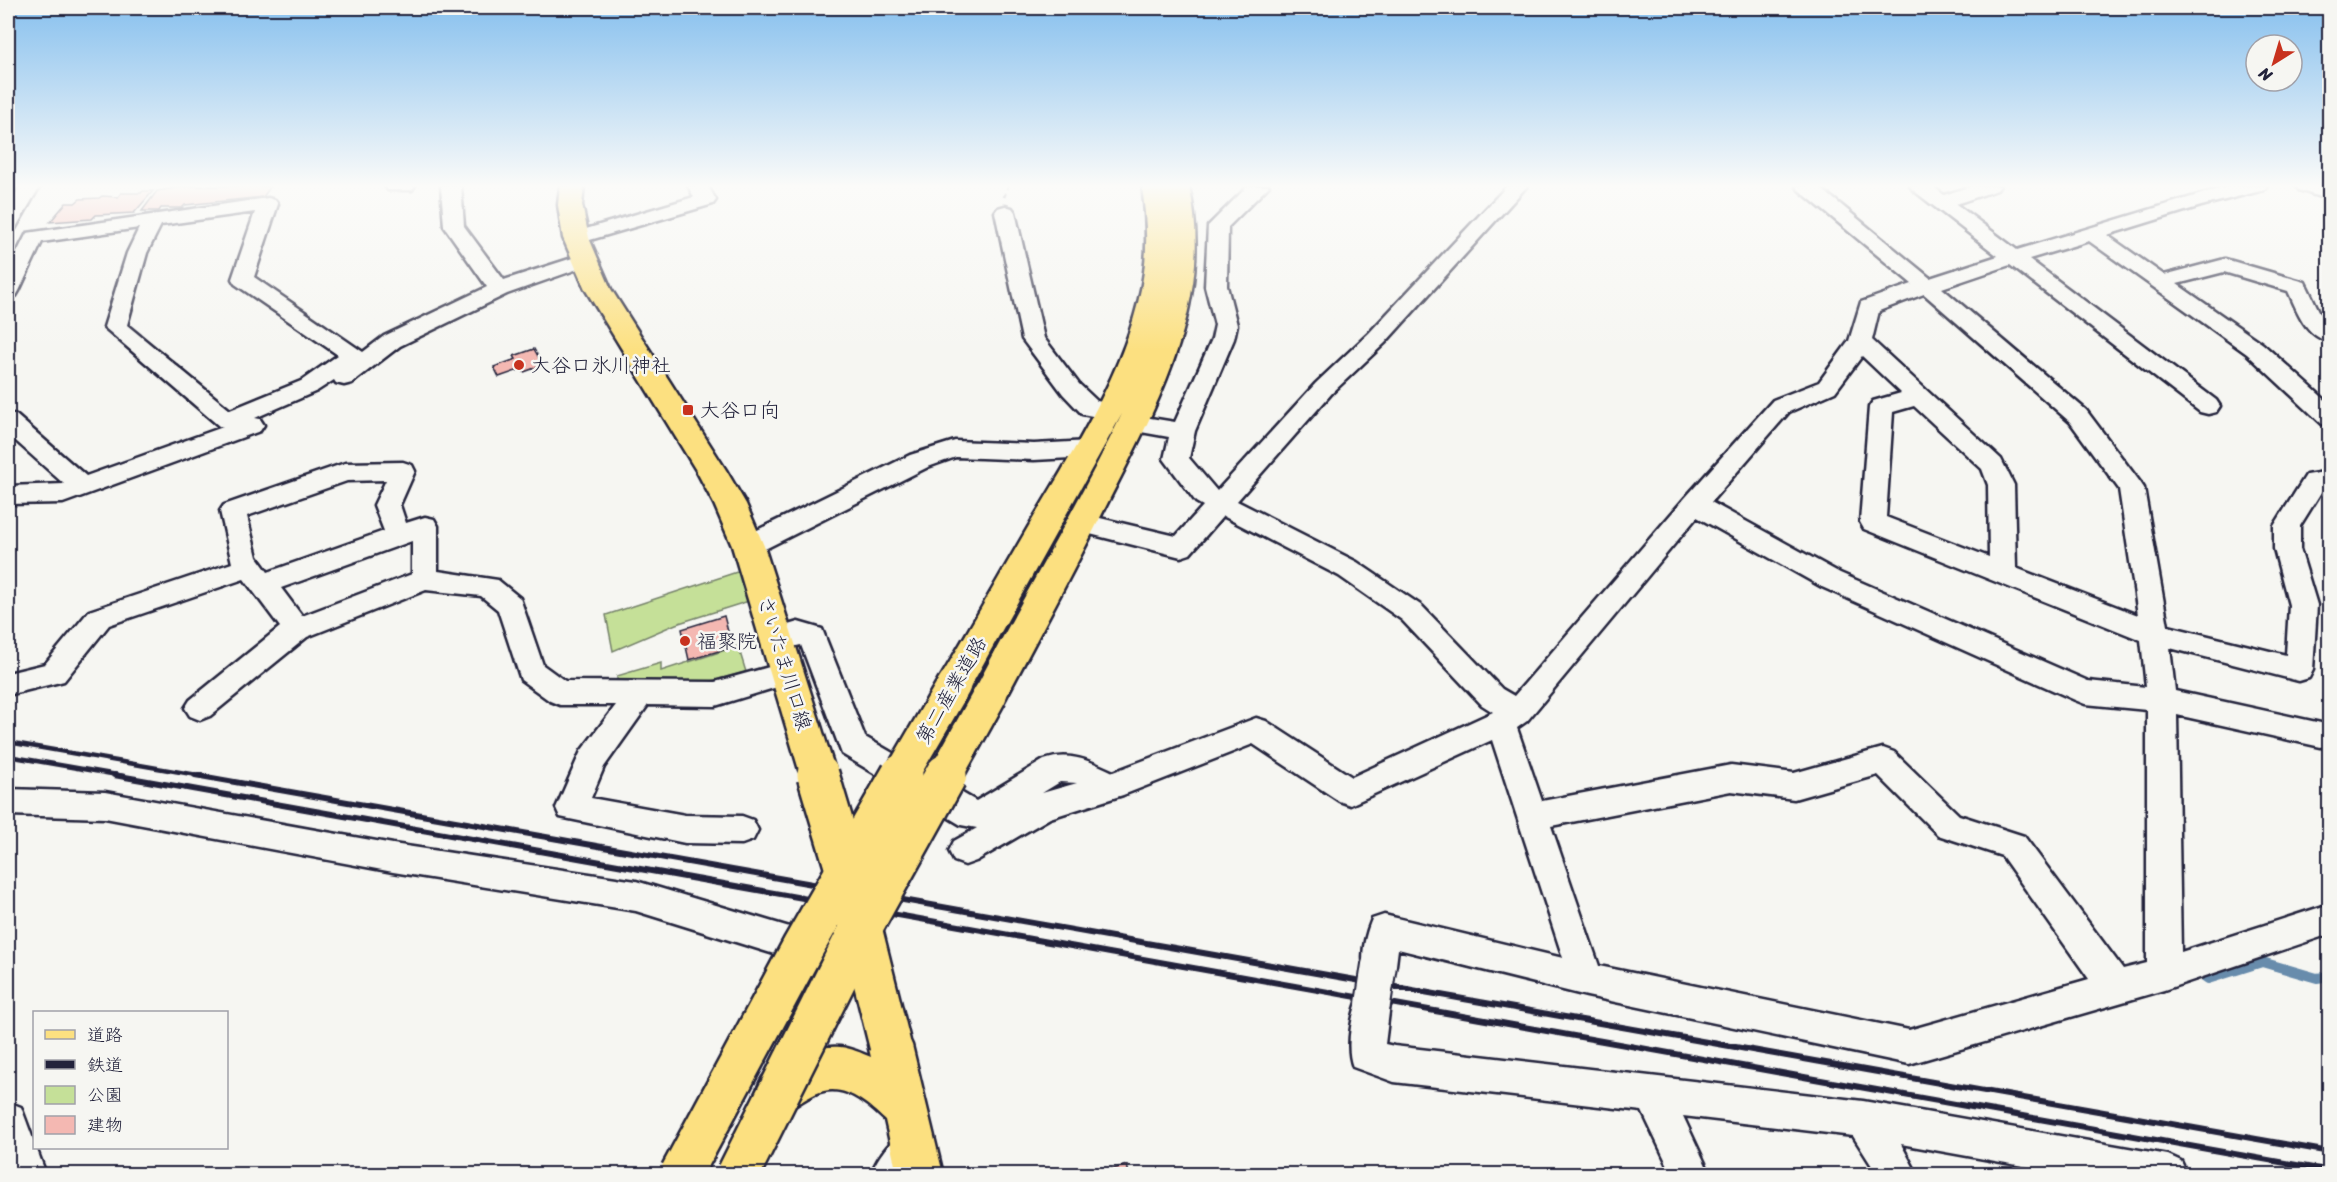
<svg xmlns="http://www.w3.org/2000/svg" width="2337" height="1182" font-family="Sriracha,'Klee One',sans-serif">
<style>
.green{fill:#c5e098;stroke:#74816a;stroke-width:1.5}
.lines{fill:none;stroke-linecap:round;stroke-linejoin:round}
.stream{stroke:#688cac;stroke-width:10}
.building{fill:#f4b8b2;stroke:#22223b;stroke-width:1.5}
.minor-casing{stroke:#22223b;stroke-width:5}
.major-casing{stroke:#22223b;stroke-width:5}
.path{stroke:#22223b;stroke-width:3;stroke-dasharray:4.5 4;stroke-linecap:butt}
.minor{fill:#f6f6f2;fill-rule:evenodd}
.major{fill:#fce080;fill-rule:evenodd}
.rail-far1{stroke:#22223b;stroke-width:4.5}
.rail{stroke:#22223b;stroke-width:6}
.minor-bridge-casing{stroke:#22223b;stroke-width:38;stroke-linecap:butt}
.major-bridge-far1-casing{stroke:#22223b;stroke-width:38;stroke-linecap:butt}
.major-bridge-casing{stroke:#22223b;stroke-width:46;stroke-linecap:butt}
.minor-bridge{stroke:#f6f6f2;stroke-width:34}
.major-bridge-far1{stroke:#fce080;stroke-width:33}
.major-bridge{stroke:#fce080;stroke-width:41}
.poi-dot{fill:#c8321e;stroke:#f6f6f2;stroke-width:2}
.labels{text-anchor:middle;stroke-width:5;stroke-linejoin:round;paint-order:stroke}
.poi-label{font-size:20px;fill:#22223b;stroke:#f6f6f2;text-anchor:start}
.street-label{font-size:20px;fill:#22223b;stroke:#f6f6f2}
</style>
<rect width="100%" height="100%" fill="#f6f6f2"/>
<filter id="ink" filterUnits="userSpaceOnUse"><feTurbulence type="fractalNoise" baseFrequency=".0167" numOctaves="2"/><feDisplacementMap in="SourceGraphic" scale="12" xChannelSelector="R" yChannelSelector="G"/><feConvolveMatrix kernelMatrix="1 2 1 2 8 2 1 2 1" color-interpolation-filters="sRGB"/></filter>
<g filter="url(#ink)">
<g class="green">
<path d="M743,570L749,601L676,624L613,651L606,615Z"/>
<path d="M738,646L746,672L691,686L617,683V676L661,663V671Z"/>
</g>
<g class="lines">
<path class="stream" d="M2198,972L2208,979L2262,962L2317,978L2330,976"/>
</g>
<g class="building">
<path d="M189,186H271L263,197L185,205L182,208H161L159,211H142L157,191Z"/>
<path d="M143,191H153L134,213L96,215L92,219L50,222L66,203H75L80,199L99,198L102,196L118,197L121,193H141Z"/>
<path d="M534,349L543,365L524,372L522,369L499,377L494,367L516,359L514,356Z"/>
<path d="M724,616L732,647L689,660L682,629Z"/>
<path d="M1127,1165L1129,1174H1095Z"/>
</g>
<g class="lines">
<g class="minor-casing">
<g id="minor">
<path d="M20,186H40L15,229L8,231V208Z"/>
<path d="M385,186H415L412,190H388Z"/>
<path d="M441,186H461L464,226L504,280L585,254L592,256L596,260L592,264L507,294L400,346L352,383L344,385L336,383L334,380L317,391L255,418L260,419L264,425L260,431L63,503L8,504V486L64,484L8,434V413L16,415L86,476L223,427L219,426L104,327L127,253L139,228L42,242L19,291L16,296L8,297V270L27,233L268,198L275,200L278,204L254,277L363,352L384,336L487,287L444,226ZM255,212L232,279L235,284L338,355L301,381L230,410L127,325L147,253L161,225Z"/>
<path d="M688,186H708L716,200L713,204L583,242L576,244L569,242L566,238L569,234L694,197Z"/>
<path d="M1248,186H1269L1228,227L1227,286L1237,325L1234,339L1195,431L1189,458L1217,491L1316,383L1369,333L1507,186H1527L1385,343L1332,393L1237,501L1357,562L1422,606L1502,689L1514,696L1685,498L1773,400L1819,382L1849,341L1861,302L1912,284L1799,190L1796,186H1818L1930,278L1998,256L1913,190L1910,186H1932L1944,195L1972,186H2000L1997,190L1956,204L2017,250L2208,192L2232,186H2267L2264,190L2201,206L2107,235L2164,275L2225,259L2305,282L2323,319L2330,324V342C2305,336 2298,312 2288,291L2224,272L2177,284L2263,344L2330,404V426L2322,424L2247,354L2089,241L2029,259L2216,400L2220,406L2216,412L2208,414L2200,412L2010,265L1942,288L2086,410L2140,482L2144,488L2168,626L2286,655L2289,605L2274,549V526L2306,475L2330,471V489H2323L2300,526V549L2317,605L2313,670L2309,678L2299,681L2170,648L2175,691L2330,725V749L2177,715L2181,952L2330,904V934L2164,990L1909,1064L1587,996L1398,949L1396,965L1391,976L1379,981L1367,976C1359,959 1365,936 1372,919L1384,915L1563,958L1492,740L1350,805L1339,801L1253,744L1123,795L1050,818L976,861L965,865L954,861L949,851L954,841L977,828L961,825L842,754L801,645L778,650L768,647L764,639L768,631L798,622L822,629L865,737L976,801L1044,760C1070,751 1090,761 1113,772L1256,718L1266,721L1352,777L1493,712L1482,705L1402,620L1339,576L1223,516L1190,554L1181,557L1074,530L1070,523L1074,516L1083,514L1176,536L1203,506L1196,502L1164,459L1169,437L1124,429L1120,423L1124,417L1132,415L1175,422L1212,339L1215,325L1205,286L1208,226ZM1924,294L2070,422L2119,489L2138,615L2016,568L2014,485L2001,459L1872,340L1879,311ZM1862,356L1901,393L1873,401L1869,407L1860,522L1864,529L2141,640L2146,687L2088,681L1840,573L1711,502L1789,412L1835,392ZM1914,406L1982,469L1988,485L1989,557L1886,517L1893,412ZM1697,517L1822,587L2075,700L2085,704L2147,710V963L2123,969L2024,836L1959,815L1894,752L1883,748L1794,773L1731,765L1542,801L1517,728L1527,721ZM1878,775L1938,835L2002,856L2089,979L1909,1030L1599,966L1551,826L1731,791L1794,799ZM1060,782L1077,783L1042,793Z"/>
<path d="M2296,186L2330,187V200L2299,190Z"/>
<path d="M1005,206L1012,208L1015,212L1044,338L1079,384L1097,401L1116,405L1120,411L1116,417L1108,419L1082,414L1063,394L1022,339L995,212L998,208Z"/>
<path d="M955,441L1034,444L1089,441L1098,443L1101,449L1098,455L1089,457L1034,460L956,457L928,467L757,553L748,556L739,553L735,546L739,539L910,455Z"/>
<path d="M403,462L412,465L415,471L400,505L406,523L425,517L434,519L438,526V571L498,580L520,598L543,665L565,681L715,682L787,662L797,665L801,673L797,681L715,706L648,705L604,767L591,798L685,815L742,816L753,820L758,830L753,840L742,844L685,843L560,817L556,808L581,751L616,705H560L550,701L521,680L498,610L481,596L426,590L307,637L210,716L200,720L190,716L185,708L190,700L280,627L244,579L109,625L64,681L8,695V673L45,664L89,611L232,563L220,511L224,505L345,463ZM386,480L374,505L384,531L268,572L257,557L247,516L347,481ZM412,541V574L302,616L281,588Z"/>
<path d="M8,789L105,792L393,844L636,881L803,931L815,936L820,947L815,958L803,963L636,911L393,872L105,818L8,815Z"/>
<path d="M1373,987L1385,992L1390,1004L1385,1044L1394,1046L1863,1101L2168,1155L2181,1161L2187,1174H2068L1901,1144L1917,1174H1877L1853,1136L1683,1116L1710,1174H1672L1642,1111L1394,1082L1353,1067C1345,1046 1352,1013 1361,992Z"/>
<path d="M8,1102L21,1107L46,1174H8Z"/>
<path d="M913,1127L926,1133L932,1146L926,1159L914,1174H871C878,1155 894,1135 913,1127Z"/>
</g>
</g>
<g class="major-casing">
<g id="major">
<path d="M560,186H584L582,205L589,238L611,289L726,470L746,504L764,546L835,770L830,781L817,786L804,781L799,770L732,546L714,504L697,472L585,289L563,238L558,205Z"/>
<path d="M1142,186H1189C1216,301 1156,408 1105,508C1072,574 1037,639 1002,705L990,709L978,705L972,695C1021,600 1076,509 1122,414L966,695L954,699L942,695L936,685L942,675C973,623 1003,570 1034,517C1078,444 1132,358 1144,272C1148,243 1146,215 1142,186Z"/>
<path d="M890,1024L905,1030L912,1045L943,1174H897L885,1120C866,1102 842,1081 815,1094C802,1100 792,1109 778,1115L762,1109L756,1093C758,1088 760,1080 764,1076C781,1058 815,1045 840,1047C851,1048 861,1053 871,1057L868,1045L875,1030Z"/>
</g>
</g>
<path class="path" d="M1004,197L1008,186"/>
<use href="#minor" class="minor"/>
<use href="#major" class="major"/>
<g class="rail-far1">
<path d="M8,742L203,776"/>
<path d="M8,756L123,776"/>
</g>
<g class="rail">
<path d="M114,775L2330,1171"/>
<path d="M195,775L2330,1152"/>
</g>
<g class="minor-bridge-casing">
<path id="minor-bridge" d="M1373,1004L1379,965"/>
</g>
<g class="major-bridge-far1-casing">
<g id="major-bridge-far1">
<path d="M817,770L819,776"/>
<path d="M901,776L954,685"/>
<path d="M945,776L990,695"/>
</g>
</g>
<g class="major-bridge-casing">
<g id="major-bridge">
<path d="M818,775L847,872L890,1045"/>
<path d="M681,1174L803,947L902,775"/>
<path d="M738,1174L861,928L946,775"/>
</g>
</g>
<use href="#minor-bridge" class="minor-bridge"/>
<use href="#major-bridge-far1" class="major-bridge-far1"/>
<use href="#major-bridge" class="major-bridge"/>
</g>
</g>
<linearGradient id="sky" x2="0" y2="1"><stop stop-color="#87c0ee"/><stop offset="0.53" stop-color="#fbfbf9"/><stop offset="1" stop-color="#fbfbf9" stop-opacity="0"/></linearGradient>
<rect width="2337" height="351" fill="url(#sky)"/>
<g class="poi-dot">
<circle cx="519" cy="365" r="6"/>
<rect x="682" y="404" width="12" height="12" rx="3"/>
<circle cx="685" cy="641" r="6"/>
</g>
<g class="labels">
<g class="poi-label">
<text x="531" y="372">大谷口氷川神社</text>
<text x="700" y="417">大谷口向</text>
<text x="697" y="648">福聚院</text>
</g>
<g class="street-label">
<text transform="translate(785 663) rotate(73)" y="7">さいたま川口線</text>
<text transform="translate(951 690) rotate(-60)" y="7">第二産業道路</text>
</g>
</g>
<rect width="2337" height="1182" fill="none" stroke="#f6f6f2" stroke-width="30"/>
<rect x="15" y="15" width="2307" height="1152" fill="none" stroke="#22223b" stroke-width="2" filter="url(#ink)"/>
<rect x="33" y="1011" width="195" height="138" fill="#f6f6f2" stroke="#a1a1a9" stroke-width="1.5"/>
<rect x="45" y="1030" width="30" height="9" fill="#fce080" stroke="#a1a1a9" stroke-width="1.5"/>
<text x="87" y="1041" font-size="18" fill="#22223b">道路</text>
<rect x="45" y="1060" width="30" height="9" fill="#22223b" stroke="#a1a1a9" stroke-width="1.5"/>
<text x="87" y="1071" font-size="18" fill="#22223b">鉄道</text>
<rect x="45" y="1086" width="30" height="18" fill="#c5e098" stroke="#a1a1a9" stroke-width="1.5"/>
<text x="87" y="1101" font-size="18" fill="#22223b">公園</text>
<rect x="45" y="1116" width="30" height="18" fill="#f4b8b2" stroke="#a1a1a9" stroke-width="1.5"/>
<text x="87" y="1131" font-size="18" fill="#22223b">建物</text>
<g transform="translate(2274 63) rotate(217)"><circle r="28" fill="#f6f6f2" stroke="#a1a1a9" stroke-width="1.5"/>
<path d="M0-4.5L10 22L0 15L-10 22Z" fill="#c8321e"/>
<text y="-9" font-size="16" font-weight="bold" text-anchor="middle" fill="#22223b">N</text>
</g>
</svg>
